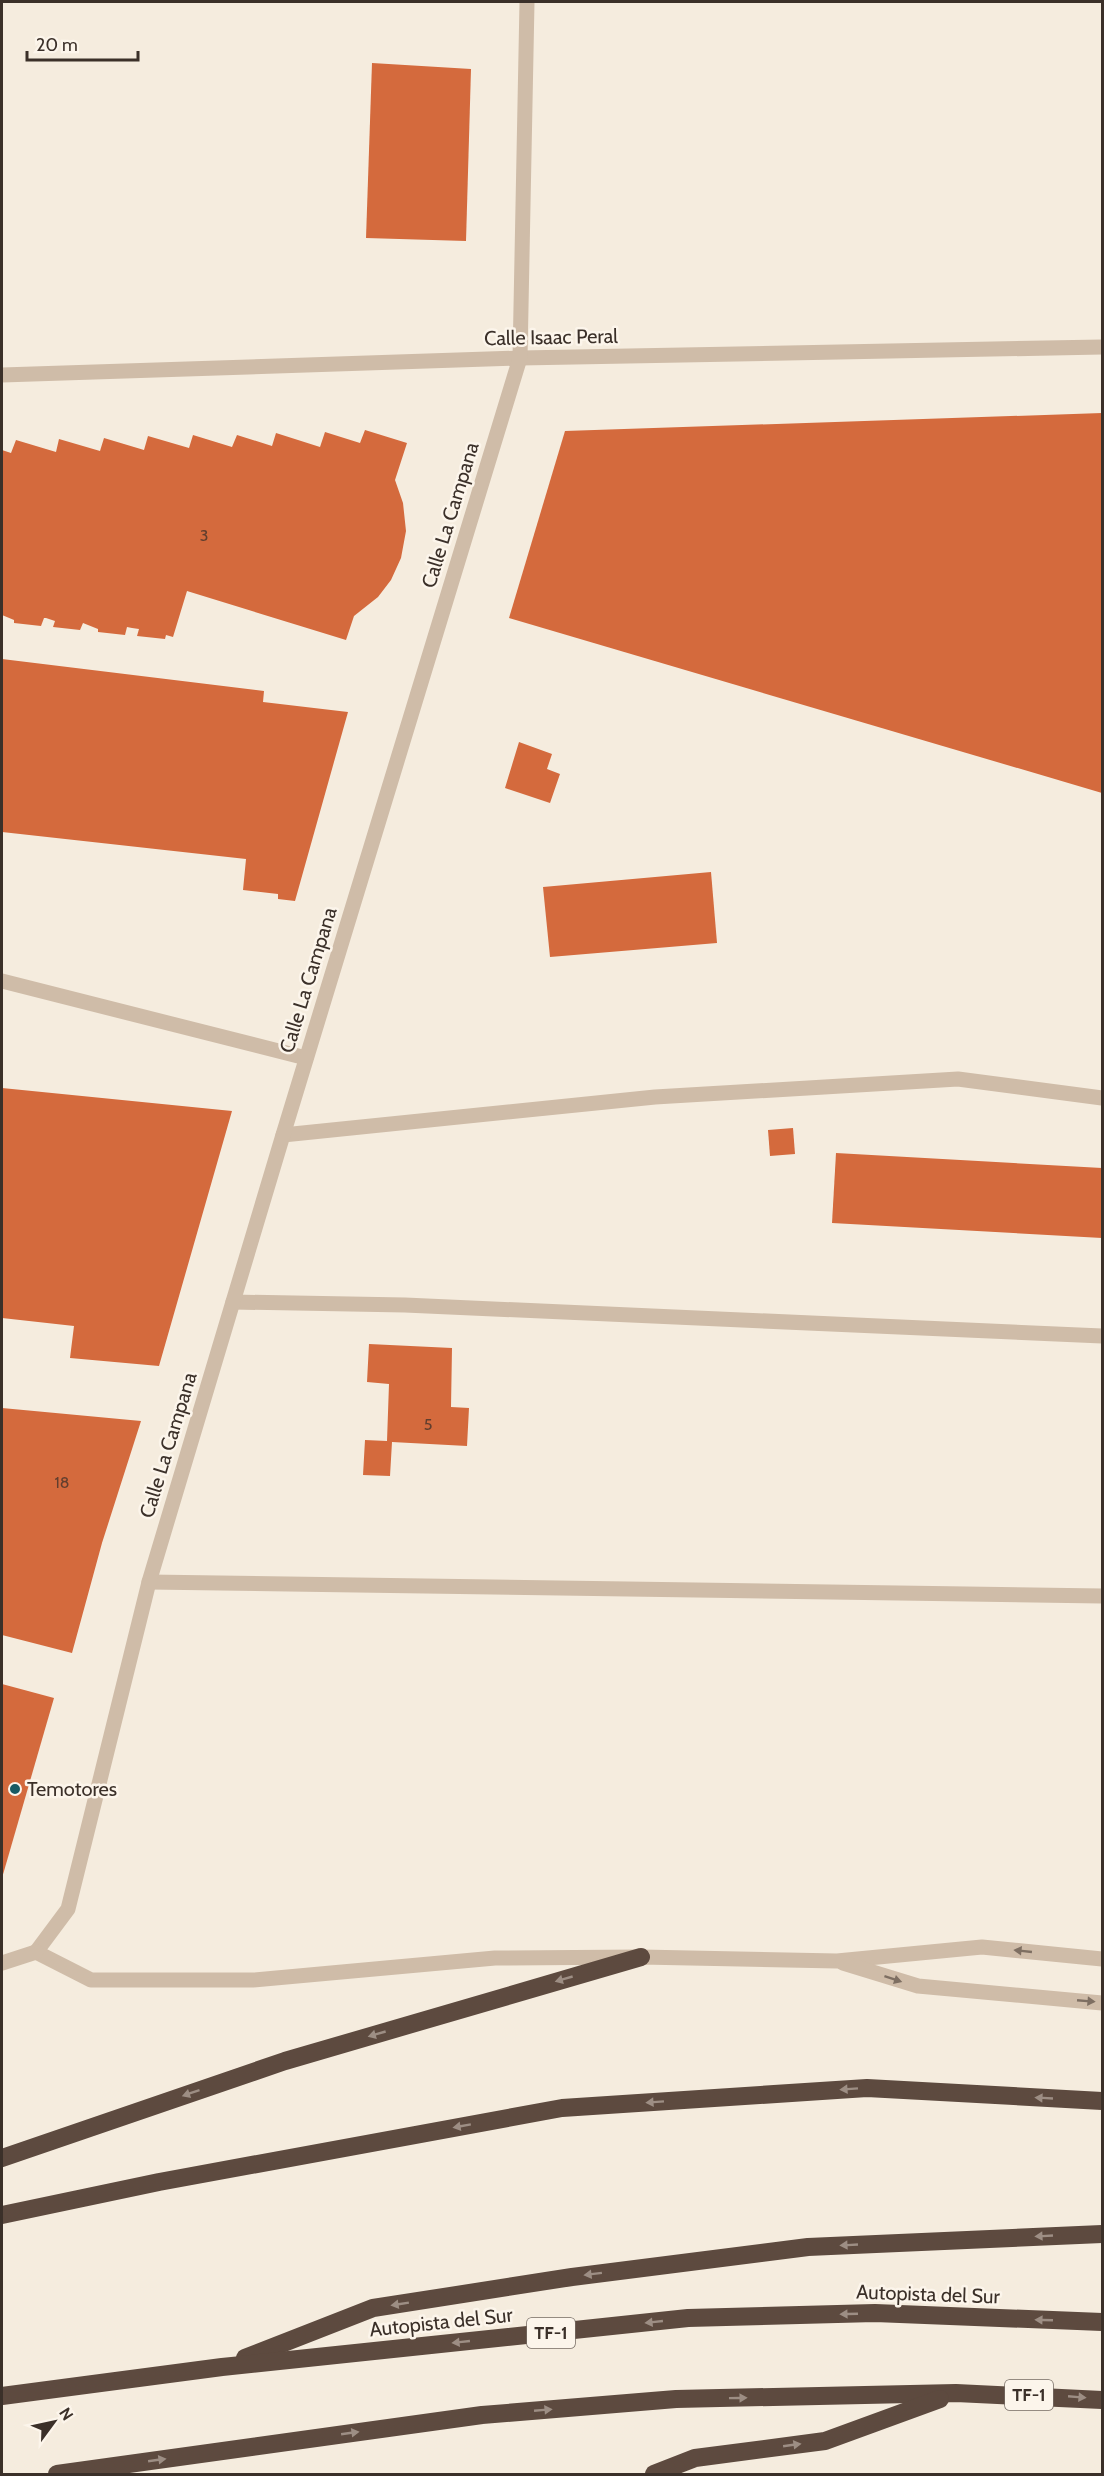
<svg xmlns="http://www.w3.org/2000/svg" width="1104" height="2476" font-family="Cabin,sans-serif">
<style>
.building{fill:#d46a3d}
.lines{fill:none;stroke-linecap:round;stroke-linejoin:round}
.lane{stroke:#cfbca8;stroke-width:15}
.street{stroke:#cfbca8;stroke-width:15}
.highway{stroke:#5d4a3f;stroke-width:18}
.oneway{fill:#7e6f62}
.oneway2{fill:#9d8e84}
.poi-dot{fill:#195a63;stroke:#fcf5eb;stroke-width:2}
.labels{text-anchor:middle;stroke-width:5;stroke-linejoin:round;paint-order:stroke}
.number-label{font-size:16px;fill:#613e2e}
.shield{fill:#fcf5eb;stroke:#756b63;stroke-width:1.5}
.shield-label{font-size:18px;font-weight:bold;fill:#3b3029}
.street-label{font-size:20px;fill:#3b3029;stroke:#fcf5eb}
.poi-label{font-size:20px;fill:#3b3029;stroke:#fcf5eb;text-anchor:start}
</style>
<rect width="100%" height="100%" fill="#f5ecde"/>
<g class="building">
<path d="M372,63L471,69L466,241L366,238Z"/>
<path d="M1102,413V793L509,618L565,431Z"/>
<path d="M365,430L407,443L395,480L403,503L406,531L401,558L391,580L378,597L354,616L346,640L187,591L173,637L166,635L165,639L137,636L139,629L132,628L127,627L125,635L98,632V629L83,623L80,630L53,627L55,621L46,618H44L41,626L14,623V620L2,615V450L11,453L16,440L56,452L59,439L100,451L104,438L144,450L148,436L189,448L193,435L232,447L237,435L272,446L276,433L320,447L325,432L360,443Z"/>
<path d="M2,659L264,691L263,702L348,712L295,901L278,899V894L243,890L246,859L2,832Z"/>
<path d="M519,742L552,754L547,769L560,774L550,803L505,788Z"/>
<path d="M711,872L717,943L550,957L543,887Z"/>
<path d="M2,1088L232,1111L159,1366L70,1358L74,1326L2,1318Z"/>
<path d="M793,1128L795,1154L770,1156L768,1130Z"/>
<path d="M836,1153L1102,1168V1238L832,1223Z"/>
<path d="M369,1344L452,1348L451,1407L469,1408L467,1446L392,1442L390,1476L363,1475L365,1440L387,1441L389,1384L367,1382Z"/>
<path d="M2,1408L141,1421L102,1543L72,1653L2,1635Z"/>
<path d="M2,1684L54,1698L2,1878Z"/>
</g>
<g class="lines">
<g class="lane">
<path d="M2,981L306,1058"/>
<path d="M283,1135L655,1097L958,1079L1102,1098"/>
<path d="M233,1302L405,1305L1102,1336"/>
</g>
<g class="street">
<path d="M2,375L520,358L1102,347"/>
<path d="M149,1582L1102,1596"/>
<path d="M36,1952L68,1909L149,1582L283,1135L520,358L527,2"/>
<path d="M36,1952L91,1980H253L495,1958L641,1957L837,1961L982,1947L1102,1959"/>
<path d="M2,1963L36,1952"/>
<path d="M843,1963L918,1986L1102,2003"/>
</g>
<g class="highway">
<path d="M2,2158L285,2061L641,1957"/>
<path d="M2,2215L159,2182L562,2108L867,2088L1102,2101"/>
<path d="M245,2358L373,2308L572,2277L808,2247L1102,2234"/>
<path d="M2,2396L222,2367L688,2318L875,2313L1102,2322"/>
<path d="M57,2474L482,2415L676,2399L956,2393L1102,2400"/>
<path d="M654,2474L695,2458L825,2441L940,2399"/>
</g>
</g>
<defs><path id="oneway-solid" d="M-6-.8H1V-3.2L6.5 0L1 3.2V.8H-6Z" transform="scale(1.5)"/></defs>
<g class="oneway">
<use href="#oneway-solid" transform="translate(1023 1951) rotate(-174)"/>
<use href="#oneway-solid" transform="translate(893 1979) rotate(18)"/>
<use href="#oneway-solid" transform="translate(1086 2001) rotate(5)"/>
</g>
<g class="oneway2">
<use href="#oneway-solid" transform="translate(564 1979) rotate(164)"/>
<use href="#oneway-solid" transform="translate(377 2034) rotate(164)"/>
<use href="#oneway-solid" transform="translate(849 2089) rotate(176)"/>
<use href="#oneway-solid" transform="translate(191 2093) rotate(161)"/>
<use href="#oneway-solid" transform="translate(1044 2098) rotate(-177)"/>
<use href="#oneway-solid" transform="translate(655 2102) rotate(176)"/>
<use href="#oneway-solid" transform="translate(462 2126) rotate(170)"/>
<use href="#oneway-solid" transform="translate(1044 2236) rotate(177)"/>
<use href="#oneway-solid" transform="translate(849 2245) rotate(177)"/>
<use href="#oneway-solid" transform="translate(593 2274) rotate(173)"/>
<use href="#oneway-solid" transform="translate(400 2304) rotate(171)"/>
<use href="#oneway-solid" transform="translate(849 2314) rotate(178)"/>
<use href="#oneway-solid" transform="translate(1044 2320) rotate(-178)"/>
<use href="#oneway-solid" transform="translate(654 2322) rotate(174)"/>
<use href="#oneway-solid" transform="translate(461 2342) rotate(174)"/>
<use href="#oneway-solid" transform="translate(1077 2397) rotate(5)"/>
<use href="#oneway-solid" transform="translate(738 2398) rotate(-1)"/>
<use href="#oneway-solid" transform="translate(543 2410) rotate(-5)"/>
<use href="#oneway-solid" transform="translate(350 2433) rotate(-8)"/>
<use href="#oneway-solid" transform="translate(792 2445) rotate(-8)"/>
<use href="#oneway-solid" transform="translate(157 2460) rotate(-8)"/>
</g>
<circle class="poi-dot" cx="15" cy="1789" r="6"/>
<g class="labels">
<g class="number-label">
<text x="204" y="541">3</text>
<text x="428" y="1430">5</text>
<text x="62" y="1488">18</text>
</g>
<g class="shield">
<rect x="527" y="2318" width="48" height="30" rx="4.5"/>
<rect x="1005" y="2380" width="48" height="30" rx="4.5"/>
</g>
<g class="shield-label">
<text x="551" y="2339">TF-1</text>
<text x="1029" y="2401">TF-1</text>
</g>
<g class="street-label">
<text transform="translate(551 337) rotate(-1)" y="7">Calle Isaac Peral</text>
<text transform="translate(450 515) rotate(-73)" y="7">Calle La Campana</text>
<text transform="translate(308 980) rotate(-73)" y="7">Calle La Campana</text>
<text transform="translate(168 1445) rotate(-73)" y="7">Calle La Campana</text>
<text transform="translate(928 2294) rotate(2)" y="7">Autopista del Sur</text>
<text transform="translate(441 2322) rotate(-6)" y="7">Autopista del Sur</text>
</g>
<g class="poi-label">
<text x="27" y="1796">Temotores</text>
</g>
</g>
<rect width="1104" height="2476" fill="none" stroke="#3b3029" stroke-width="6"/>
<g transform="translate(54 2422) rotate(57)" stroke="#fcf5eb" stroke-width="4.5" paint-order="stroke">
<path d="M0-4.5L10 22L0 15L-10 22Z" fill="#3b3029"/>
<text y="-9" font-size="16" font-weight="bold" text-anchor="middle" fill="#3b3029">N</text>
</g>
<path d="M27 51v9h111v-9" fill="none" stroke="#3b3029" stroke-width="3"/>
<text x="36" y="51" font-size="18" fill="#3b3029" stroke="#fcf5eb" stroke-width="4.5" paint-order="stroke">20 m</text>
</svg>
